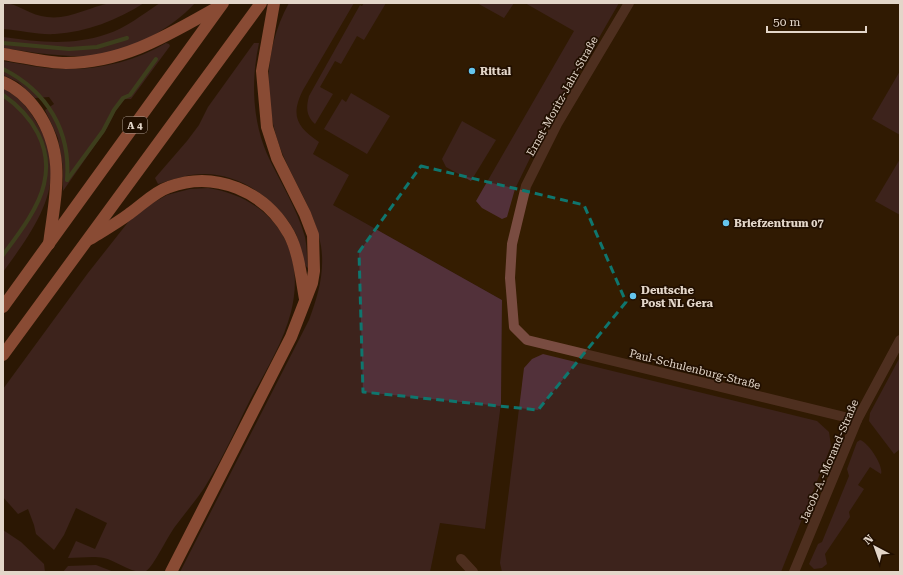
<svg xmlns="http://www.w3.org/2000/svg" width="903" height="575" font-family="'Roboto Serif',serif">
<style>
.built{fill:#351d01}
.green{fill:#52313a}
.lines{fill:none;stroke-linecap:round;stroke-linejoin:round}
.stream{stroke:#536d3a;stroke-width:4}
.street{stroke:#794c41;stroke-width:10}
.highway{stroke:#fa8a70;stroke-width:12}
.marked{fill:none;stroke:#0f766e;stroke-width:3;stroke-dasharray:8 5;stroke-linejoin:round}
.poi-dot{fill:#65c5ee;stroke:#210f00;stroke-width:1.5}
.labels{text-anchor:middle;stroke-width:3.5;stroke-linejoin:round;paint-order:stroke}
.shield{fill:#210f00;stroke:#a99a8d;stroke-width:1}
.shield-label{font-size:10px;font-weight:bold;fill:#e3d6c9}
.poi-label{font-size:11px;font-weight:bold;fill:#e3d6c9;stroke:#210f00;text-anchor:start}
.street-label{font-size:11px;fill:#e3d6c9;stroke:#210f00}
</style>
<rect width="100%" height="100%" fill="#2b1803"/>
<path class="built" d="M314,3H900V572H430L440,523L485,529L501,403L502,300L333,205L313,154L286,115Z"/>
<g class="green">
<path d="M3,3C18,3 31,16 47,17C69,20 89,7 110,3C120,1 133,3 144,3C117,20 87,32 55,34C38,35 20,30 3,29Z"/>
<path d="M160,3H195C171,30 124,55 88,56C59,57 31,52 3,48V37C38,42 73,46 107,34C126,28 143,14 160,3Z"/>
<path d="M289,3H354L303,90C290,116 297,127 319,142L313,154L349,175L333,205L502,300L501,403L485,529L440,523L430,572H180L309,320C318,296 325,272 321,246C316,216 300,192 287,164C263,114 261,53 289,3Z"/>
<path d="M364,3H386L364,40L357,36L341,64L335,61L320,87L333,94L315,124C306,116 306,107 309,96L360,5L362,6Z"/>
<path d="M477,3H514L504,18Z"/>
<path d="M525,3H619L532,154L515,189L507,217L502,219L482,208L476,201L574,31Z"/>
<path d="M166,43L169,44L170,46L131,99H125L116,110L107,128L63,191V168L58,138L45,110L54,104L49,97L35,98L18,82L3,75V61C23,64 44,69 64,69C99,70 136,61 166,43Z"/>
<path d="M254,43H259C251,80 252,119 267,154C280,182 297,208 305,237C307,247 307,258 308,268C302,264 300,242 296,234C280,202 242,174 205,174C188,174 174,179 158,184L155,178L187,141L199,125L208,107Z"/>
<path d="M900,71V135L872,119Z"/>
<path d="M3,88C21,99 28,107 38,125C71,180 36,227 3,272Z"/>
<path d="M351,93L390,116L367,154L324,129L342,99L346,102Z"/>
<path d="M462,121L496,140L471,181L446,167L442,159Z"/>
<path d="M900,159V215L875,201Z"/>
<path d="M208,188C272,198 307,249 291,312C283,343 265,372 250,400C237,426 225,454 209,480C200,496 188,509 177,524C169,533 153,568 146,571C133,575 117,561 104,558C93,556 79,558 68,558L76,541L95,549L107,523L76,508L64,535L54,550L36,534L34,525L28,509L18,514L3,497V389L88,273L129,221L151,204L167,195L190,189Z"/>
<path d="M543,354L817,421L829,432L831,446L781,572H502L500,563L524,368L532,359Z"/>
<path d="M900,357V449L894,454L869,421L870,413Z"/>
<path d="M860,440C868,442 884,466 881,474L870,467L858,485L864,489L849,512L850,517L825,554L827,564L822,568L814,569L809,564L818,544L822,542L849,476L847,469L857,442Z"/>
<path d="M3,530L21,542L44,564L45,572H3Z"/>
<path d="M96,565L114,572H63L68,566Z"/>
</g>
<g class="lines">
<g class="stream">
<path d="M3,43L69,49L97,47L127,38"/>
<path d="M3,69C47,91 71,131 67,180"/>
<path d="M3,95C32,115 53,147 44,184C39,208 17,236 3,255"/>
<path d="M67,180L103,131L114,110L123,98L130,95L156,59"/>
</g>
<g class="street">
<path d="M629,3L557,124L526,186L512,244L510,278L514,327L527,340L857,420"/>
<path d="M461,559L473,572"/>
<path d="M794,572L857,420L900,340"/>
</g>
<g class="highway">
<path d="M3,54C24,57 46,63 66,63C124,63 170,34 218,7"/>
<path d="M3,82C17,88 28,98 37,111C67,155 55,195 49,244"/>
<path d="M90,239C103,231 117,223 129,214C142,205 154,192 169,187C215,170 265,191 289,234C299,253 301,277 305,299"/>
<path d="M3,307L223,3"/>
<path d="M3,355L261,3"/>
<path d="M171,572L291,337L312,283L314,271L313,235L305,214L277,158L267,127L262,71L274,3"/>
</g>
</g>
<path d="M0 0H903V575H0ZM421,166L584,205L626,302L538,410L363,392L359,252Z" fill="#2b1803" fill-opacity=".55" fill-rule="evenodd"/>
<path class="marked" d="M421,166L584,205L626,302L538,410L363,392L359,252Z"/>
<g class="poi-dot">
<circle cx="472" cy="71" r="4"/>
<circle cx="726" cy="223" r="4"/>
<circle cx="633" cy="296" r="4"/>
</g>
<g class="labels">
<rect class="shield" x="123" y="117" width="24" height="16" rx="3"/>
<g class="shield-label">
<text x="135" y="129">A 4</text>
</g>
<g class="poi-label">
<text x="480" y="75">Rittal</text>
<text x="734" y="227">Briefzentrum 07</text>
<text x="641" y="294">Deutsche<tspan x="641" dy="13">Post NL Gera</tspan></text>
</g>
<g class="street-label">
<text transform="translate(562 96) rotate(-61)" y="4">Ernst-Moritz-Jahr-Straße</text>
<text transform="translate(695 369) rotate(14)" y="4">Paul-Schulenburg-Straße</text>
<text transform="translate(829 461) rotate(-67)" y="4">Jacob-A.-Morand-Straße</text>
</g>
</g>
<rect width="903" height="575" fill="none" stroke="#e3d6c9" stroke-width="8"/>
<g transform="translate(875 547) rotate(319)" stroke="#210f00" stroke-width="3" paint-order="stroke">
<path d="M0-3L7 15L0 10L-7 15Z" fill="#e3d6c9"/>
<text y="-6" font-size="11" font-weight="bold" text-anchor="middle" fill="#e3d6c9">N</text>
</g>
<path d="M767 26v6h99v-6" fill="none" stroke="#e3d6c9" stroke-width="2"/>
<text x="773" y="26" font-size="12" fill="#e3d6c9" stroke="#210f00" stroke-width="3" paint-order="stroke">50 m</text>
</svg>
